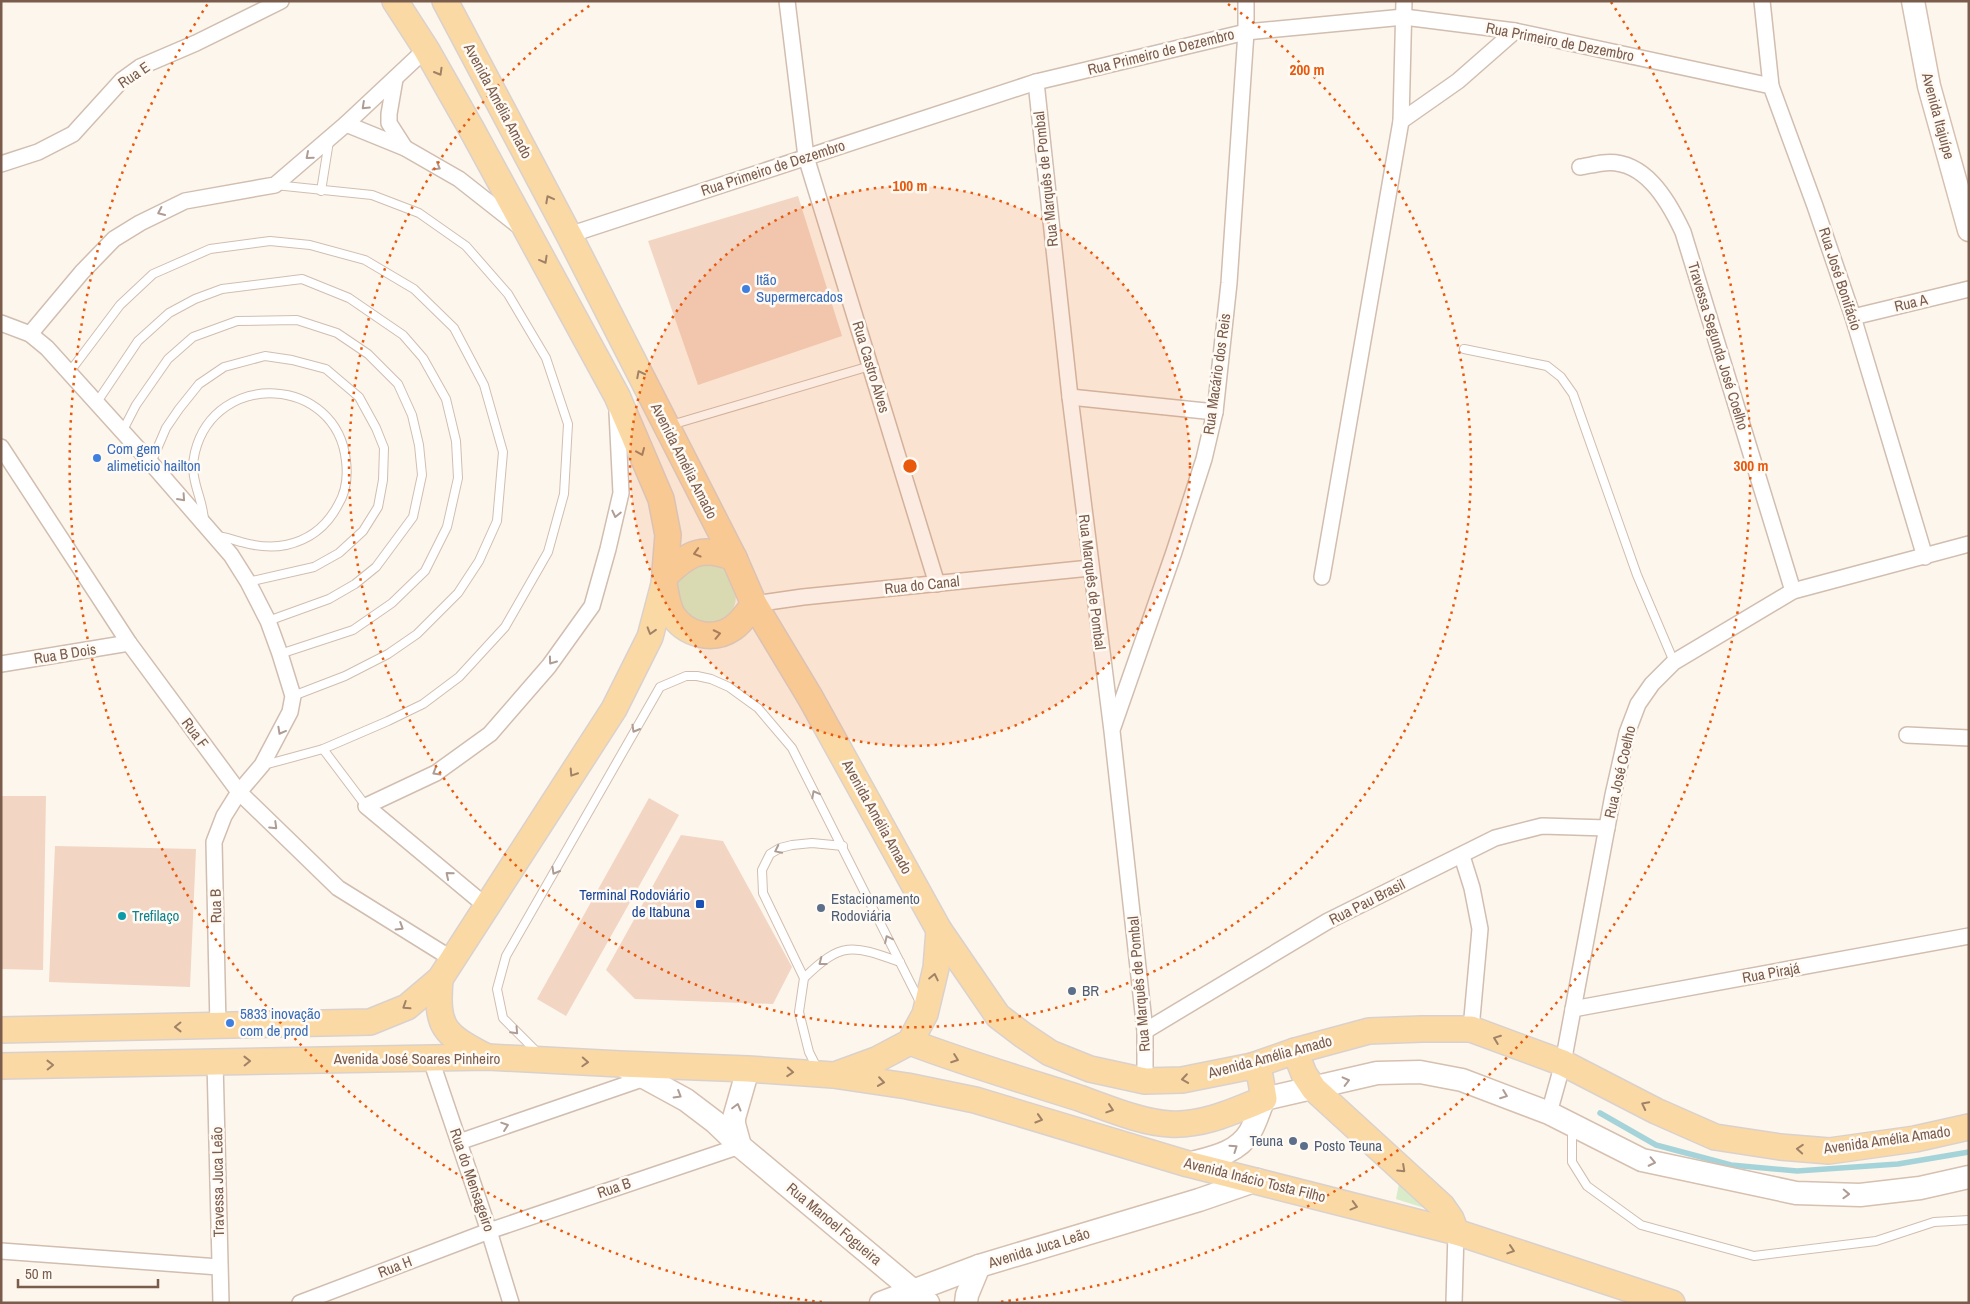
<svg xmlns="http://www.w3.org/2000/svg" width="1970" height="1304" font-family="'Archivo Narrow',sans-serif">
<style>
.green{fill:#d8ecc9}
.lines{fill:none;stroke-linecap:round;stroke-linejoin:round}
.stream{stroke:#a5d3da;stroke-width:5.5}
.building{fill:#f3d5c3}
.lane-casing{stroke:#d1beb0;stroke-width:10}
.street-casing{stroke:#d1beb0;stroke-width:18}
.secondary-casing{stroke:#d6c0b0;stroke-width:25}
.primary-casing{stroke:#dad1cd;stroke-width:28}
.lane{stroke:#fff;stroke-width:8}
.street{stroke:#fff;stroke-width:15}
.secondary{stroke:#fff;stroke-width:22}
.primary{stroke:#fbd9a5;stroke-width:25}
.oneway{stroke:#a18267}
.oneway2{stroke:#af9d94}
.ring{fill:none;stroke:#e8590c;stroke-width:2.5;stroke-dasharray:2.5 5}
.shop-dot{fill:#3f7fe0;stroke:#fffaf3;stroke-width:2}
.transit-dot{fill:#1a4fb4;stroke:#fffaf3;stroke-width:2}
.service-dot{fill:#5c6f8a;stroke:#fffaf3;stroke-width:2}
.culture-dot{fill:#0f9aa8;stroke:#fffaf3;stroke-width:2}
.labels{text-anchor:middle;stroke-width:5;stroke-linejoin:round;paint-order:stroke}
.street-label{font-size:15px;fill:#7a5c4d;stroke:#fffaf3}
.shop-label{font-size:15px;fill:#366cbe;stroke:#fffaf3;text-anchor:start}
.transit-label{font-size:15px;fill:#164399;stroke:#fffaf3;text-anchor:end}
.service-label{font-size:15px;fill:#4e5e75;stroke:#fffaf3;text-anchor:start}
.culture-label{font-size:15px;fill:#0d838f;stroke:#fffaf3;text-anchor:start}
.centre{fill:#e8590c;stroke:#fffaf3;stroke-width:2.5}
.ring-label{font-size:15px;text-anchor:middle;font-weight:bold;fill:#e8590c;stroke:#fffaf3;stroke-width:5;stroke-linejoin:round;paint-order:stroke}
</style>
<rect width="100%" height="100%" fill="#fdf6ec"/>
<g class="green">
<path d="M708,563C714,565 721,566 726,571C738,583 741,609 724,619C719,622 712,624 706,626L680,613C675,579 672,573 708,563Z"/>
<path d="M1400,1178L1443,1214L1396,1199Z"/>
</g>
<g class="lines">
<path class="stream" d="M1600,1113L1656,1145L1731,1165L1797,1171L1898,1164L1969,1152"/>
</g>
<g class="building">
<path d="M798,196L842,336L698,385L648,241Z"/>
<path d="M1,796H46L43,970L1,969Z"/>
<path d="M649,798L679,815L566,1016L537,999Z"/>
<path d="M681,835L723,841L792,967L773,1004L635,999L606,970Z"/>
<path d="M55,846L196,849L190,987L49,982Z"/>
</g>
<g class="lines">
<g class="lane-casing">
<g id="lane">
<path d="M321,191L329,141"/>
<path d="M1464,349L1547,366L1561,377L1573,394L1637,575L1674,662"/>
<path d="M68,374L120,305L153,274L210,249L270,241L310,245L365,260L414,289L454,328L484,385L503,452L497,521L479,561L458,593L417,634L388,654L345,676L293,696"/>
<path d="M97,402L138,341L169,313L195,299L222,289L302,279L349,298L403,335L423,358L446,399L456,441L458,478L447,527L425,571L392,603L353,630L280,654"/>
<path d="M671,425L870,366"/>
<path d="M122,432L136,405L168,359L193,337L237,321L297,320L337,333L368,354L398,384L412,415L419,445L422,475L413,517L376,567L355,584L329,599L268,621"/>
<path d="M151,463L166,428L179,409L199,384L224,367L265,356L292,360L326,369L359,397L376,428L384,448L383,480L378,507L363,531L339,553L314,567L248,582"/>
<path d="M204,522C204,498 188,481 195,452C216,369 337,376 346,461C348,477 346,492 338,505C327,526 309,540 286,545C271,548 255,546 241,542C232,540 225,536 216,536"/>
<path d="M323,749L366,806"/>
<path d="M264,765L323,749L388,721L423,704L459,677L505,627L548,552L564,494L568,424L546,358L508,294L466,246L419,213L372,195L275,185"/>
<path d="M804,978L763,893L762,870L770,854L780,848L792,845L812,843L843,846"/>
<path d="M537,1052L503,1018L497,989L506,956L660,687L686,676H697L711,679L729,687L758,708L792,748L921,1004"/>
<path d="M818,1070L809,1052L799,1012L804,978C842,941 852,945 900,962"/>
<path d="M1572,1129V1162L1587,1186L1641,1225L1754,1256L1876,1241L1934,1222L1969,1220"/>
</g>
</g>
<g class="street-casing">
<g id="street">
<path d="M787,1L806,157L937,584"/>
<path d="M1762,1L1771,86L1815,206L1853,317L1925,557"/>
<path d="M395,79L389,114V123L405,148"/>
<path d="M1036,82L1070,397L1112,731L1145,1031V1081"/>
<path d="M1401,121L1458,81L1515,31"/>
<path d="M346,124L405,148L459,179L520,227"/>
<path d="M1,164L38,152L73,134L122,80L140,67L196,43L281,1"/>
<path d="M1580,167C1587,166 1595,164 1603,163C1644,158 1668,200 1683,232L1793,591"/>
<path d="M569,235L1036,82L1246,32L1404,17L1515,31L1771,86"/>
<path d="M1853,317L1969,289"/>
<path d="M1,323L30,334L47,348L151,463L231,555L248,582L268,621L280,654L293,696L290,712L262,765L239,792L224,816L214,842L218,1026"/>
<path d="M30,334L82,272L114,239L140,223L185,201L275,185L346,124L426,49"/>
<path d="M1070,397L1215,412"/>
<path d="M1,447L129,643L239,792L338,888L452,959"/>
<path d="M1322,577L1401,121L1404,1"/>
<path d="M754,604L803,597L1090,568"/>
<path d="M1,664L129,643"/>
<path d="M1113,727L1174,552L1204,459L1215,412L1229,283L1246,32V1"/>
<path d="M1907,735L1969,738"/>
<path d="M1462,856L1472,888L1480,929L1471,1029"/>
<path d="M486,906L366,806L436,773L490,734L549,666L592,606L608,549L621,493L617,412"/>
<path d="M1573,1009L1969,936"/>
<path d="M1145,1031L1328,921L1495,838L1542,826L1607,828"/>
<path d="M430,1057L489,1231L511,1303"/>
<path d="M215,1062L221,1303"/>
<path d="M1549,1113L1563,1063L1613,795L1627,733L1638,704L1652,684L1674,662L1793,591L1969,544"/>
<path d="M459,1142L645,1078"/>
<path d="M1,1251L219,1267"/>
<path d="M300,1303L489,1231L740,1146"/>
<path d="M1454,1303L1456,1232"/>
</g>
</g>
<g class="secondary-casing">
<g id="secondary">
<path d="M1913,1L1929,86L1969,230"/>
<path d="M620,1064L686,1100L715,1122L740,1146L928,1303"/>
<path d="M740,1146L734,1124V1118L748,1069"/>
<path d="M1188,1164C1210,1158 1237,1154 1250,1132C1256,1122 1259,1110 1264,1099L1377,1073L1420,1072L1462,1080L1549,1113L1642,1160L1796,1193L1860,1195L1920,1188L1969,1177"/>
<path d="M881,1303L979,1266L1199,1200L1257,1180"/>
<path d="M966,1303L967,1295L979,1266"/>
</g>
</g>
<g class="primary-casing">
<g id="primary">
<path d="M445,1L569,235L734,558L754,604L810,697L939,930L998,1016L1023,1035L1050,1053L1090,1069L1145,1081L1182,1080L1252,1066L1295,1051L1369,1031L1422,1029H1471L1563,1063L1656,1111L1715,1137L1780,1147L1829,1151L1915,1139L1969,1127"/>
<path d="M666,575C690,552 702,546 734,558"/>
<path d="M664,584C666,594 667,605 672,614C685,635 713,642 733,628C742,622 748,612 754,604"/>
<path d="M440,979C436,1027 443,1034 485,1056"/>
<path d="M1,1030L370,1022L407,1007L440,979L614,709L650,637L664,584L668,535L661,499L617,396L472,130L426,49L395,1"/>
<path d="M910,1042C965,1063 1022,1080 1079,1098C1105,1107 1142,1123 1170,1124C1203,1126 1234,1111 1264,1099L1260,1076L1252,1066"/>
<path d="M1295,1051L1304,1074L1314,1089L1442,1206L1451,1219L1456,1232"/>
<path d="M1,1066L488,1057L620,1064L748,1069L833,1075L907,1086L975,1100L1188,1164L1456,1232L1672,1303"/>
<path d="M835,1075L876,1060L910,1042L925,1014L936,968L939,930"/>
</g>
</g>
<use href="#lane" class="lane"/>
<use href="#street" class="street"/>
<use href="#secondary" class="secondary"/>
<use href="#primary" class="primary"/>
</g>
<defs><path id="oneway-chevron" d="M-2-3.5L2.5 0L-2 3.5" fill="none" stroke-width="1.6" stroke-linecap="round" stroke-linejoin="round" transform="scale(1.25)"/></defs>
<g class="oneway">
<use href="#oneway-chevron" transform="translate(439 72) rotate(60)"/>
<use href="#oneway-chevron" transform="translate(549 199) rotate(-118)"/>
<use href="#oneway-chevron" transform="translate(544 260) rotate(61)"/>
<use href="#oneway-chevron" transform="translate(640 374) rotate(-117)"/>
<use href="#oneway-chevron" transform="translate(641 452) rotate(67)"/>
<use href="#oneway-chevron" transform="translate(697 553) rotate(164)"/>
<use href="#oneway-chevron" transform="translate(651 631) rotate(107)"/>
<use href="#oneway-chevron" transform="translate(717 634) rotate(-12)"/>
<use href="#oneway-chevron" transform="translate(573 773) rotate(123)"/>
<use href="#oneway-chevron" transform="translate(934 977) rotate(-78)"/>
<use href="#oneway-chevron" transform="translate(406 1006) rotate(147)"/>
<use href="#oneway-chevron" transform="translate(178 1027) rotate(179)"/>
<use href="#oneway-chevron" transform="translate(1497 1039) rotate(-159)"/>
<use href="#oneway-chevron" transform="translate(955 1059) rotate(20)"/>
<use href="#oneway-chevron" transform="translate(247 1061) rotate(-1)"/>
<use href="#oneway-chevron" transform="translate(585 1062) rotate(3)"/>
<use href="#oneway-chevron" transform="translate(50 1065) rotate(-1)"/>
<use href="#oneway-chevron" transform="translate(790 1072) rotate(4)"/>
<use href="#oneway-chevron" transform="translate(1185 1079) rotate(172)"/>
<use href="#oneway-chevron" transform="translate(881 1082) rotate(8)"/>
<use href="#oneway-chevron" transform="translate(1645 1105) rotate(-153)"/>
<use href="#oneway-chevron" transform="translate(1110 1109) rotate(18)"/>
<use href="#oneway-chevron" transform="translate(1039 1119) rotate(17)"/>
<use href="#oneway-chevron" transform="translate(1800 1149) rotate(-176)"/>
<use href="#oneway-chevron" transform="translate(1402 1169) rotate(43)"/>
<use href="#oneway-chevron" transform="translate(1354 1206) rotate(15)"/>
<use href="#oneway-chevron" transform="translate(1511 1250) rotate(18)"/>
</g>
<g class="oneway2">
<use href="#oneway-chevron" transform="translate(365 106) rotate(137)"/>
<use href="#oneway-chevron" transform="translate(309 156) rotate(139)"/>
<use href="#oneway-chevron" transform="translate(437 167) rotate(30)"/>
<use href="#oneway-chevron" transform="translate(161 212) rotate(155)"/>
<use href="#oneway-chevron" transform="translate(182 498) rotate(48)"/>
<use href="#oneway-chevron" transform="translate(616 514) rotate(103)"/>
<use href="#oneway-chevron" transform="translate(552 661) rotate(126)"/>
<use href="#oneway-chevron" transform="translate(635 729) rotate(120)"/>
<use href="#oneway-chevron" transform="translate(281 731) rotate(119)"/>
<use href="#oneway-chevron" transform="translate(436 772) rotate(149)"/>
<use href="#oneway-chevron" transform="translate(815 794) rotate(-118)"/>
<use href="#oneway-chevron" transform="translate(274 826) rotate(44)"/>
<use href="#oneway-chevron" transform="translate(778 850) rotate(154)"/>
<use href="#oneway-chevron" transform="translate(555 871) rotate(120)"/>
<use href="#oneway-chevron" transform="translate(449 875) rotate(-140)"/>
<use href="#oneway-chevron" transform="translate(400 927) rotate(32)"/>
<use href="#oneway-chevron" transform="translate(888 939) rotate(-116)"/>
<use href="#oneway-chevron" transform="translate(822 962) rotate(143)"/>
<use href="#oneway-chevron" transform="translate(515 1031) rotate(47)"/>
<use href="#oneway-chevron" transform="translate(1346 1081) rotate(-14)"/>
<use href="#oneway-chevron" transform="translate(678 1095) rotate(31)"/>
<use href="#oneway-chevron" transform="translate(1504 1095) rotate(21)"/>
<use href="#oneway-chevron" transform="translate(737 1107) rotate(-75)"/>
<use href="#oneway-chevron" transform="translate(505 1126) rotate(-19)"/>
<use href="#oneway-chevron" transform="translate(1234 1148) rotate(-35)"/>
<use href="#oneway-chevron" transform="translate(1652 1162) rotate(12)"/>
<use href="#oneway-chevron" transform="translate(1846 1194) rotate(2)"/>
</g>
<circle cx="910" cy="466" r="280" fill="#e8590c" fill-opacity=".12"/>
<g class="ring">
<circle cx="910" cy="466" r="280"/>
<path d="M1228 4A561 561 0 1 1 592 4"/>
<path d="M822 1302A841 841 0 0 1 209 2M1611 2A841 841 0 0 1 998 1302"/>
</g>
<g class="shop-dot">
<circle cx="746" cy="289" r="5"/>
<circle cx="97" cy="458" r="5"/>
<circle cx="230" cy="1023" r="5"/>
</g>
<rect class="transit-dot" x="695" y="899" width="10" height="10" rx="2.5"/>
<g class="service-dot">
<circle cx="821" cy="908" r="5"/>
<circle cx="1072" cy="991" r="5"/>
<circle cx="1293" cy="1141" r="5"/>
<circle cx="1304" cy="1146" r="5"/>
</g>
<circle class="culture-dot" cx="122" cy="916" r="5"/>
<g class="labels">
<g class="street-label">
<text transform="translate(1560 42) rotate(11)" y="5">Rua Primeiro de Dezembro</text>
<text transform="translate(1161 52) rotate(-14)" y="5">Rua Primeiro de Dezembro</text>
<text transform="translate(134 75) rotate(-34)" y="5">Rua E</text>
<text transform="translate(498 101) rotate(62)" y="5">Avenida Amélia Amado</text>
<text transform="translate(1938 116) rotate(75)" y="5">Avenida Itajuípe</text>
<text transform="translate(773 168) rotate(-18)" y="5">Rua Primeiro de Dezembro</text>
<text transform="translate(1046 179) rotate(-96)" y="5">Rua Marquês de Pombal</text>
<text transform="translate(1840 279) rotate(72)" y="5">Rua José Bonifácio</text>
<text transform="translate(1911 303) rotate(-13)" y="5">Rua A</text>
<text transform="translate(1718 346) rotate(73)" y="5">Travessa Segunda José Coelho</text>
<text transform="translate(871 367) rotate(73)" y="5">Rua Castro Alves</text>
<text transform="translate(1217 374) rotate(-82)" y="5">Rua Macário dos Reis</text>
<text transform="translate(684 461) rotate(63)" y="5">Avenida Amélia Amado</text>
<text transform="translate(1092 582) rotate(83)" y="5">Rua Marquês de Pombal</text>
<text transform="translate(922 585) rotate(-6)" y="5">Rua do Canal</text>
<text transform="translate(65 654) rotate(-9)" y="5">Rua B Dois</text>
<text transform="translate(195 733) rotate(53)" y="5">Rua F</text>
<text transform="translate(1620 772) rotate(-77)" y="5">Rua José Coelho</text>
<text transform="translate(877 817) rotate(61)" y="5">Avenida Amélia Amado</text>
<text transform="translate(1367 902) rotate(-27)" y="5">Rua Pau Brasil</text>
<text transform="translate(216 906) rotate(-91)" y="5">Rua B</text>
<text transform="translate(1771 973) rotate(-10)" y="5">Rua Pirajá</text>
<text transform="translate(1139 984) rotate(-95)" y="5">Rua Marquês de Pombal</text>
<text transform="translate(1270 1057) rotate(-15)" y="5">Avenida Amélia Amado</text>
<text x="417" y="1064">Avenida José Soares Pinheiro</text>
<text transform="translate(1887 1140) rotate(-8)" y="5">Avenida Amélia Amado</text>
<text transform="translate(472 1180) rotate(71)" y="5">Rua do Mensageiro</text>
<text transform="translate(1255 1180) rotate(14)" y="5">Avenida Inácio Tosta Filho</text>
<text transform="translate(218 1182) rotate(-91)" y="5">Travessa Juca Leão</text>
<text transform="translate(614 1188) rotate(-19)" y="5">Rua B</text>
<text transform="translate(834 1224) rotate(40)" y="5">Rua Manoel Fogueira</text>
<text transform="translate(1039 1248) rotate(-17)" y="5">Avenida Juca Leão</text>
<text transform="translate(395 1267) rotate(-21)" y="5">Rua H</text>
</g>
<g class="shop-label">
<text x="756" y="285">Itão<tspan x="756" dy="17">Supermercados</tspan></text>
<text x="107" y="454">Com gem<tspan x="107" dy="17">alimeticio hailton</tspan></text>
<text x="240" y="1019">5833 inovação<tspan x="240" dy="17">com de prod</tspan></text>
</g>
<g class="transit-label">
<text x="690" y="900">Terminal Rodoviário<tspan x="690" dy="17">de Itabuna</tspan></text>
</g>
<g class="service-label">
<text x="831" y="904">Estacionamento<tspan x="831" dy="17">Rodoviária</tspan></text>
<text x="1082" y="996">BR</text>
<text x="1283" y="1146" text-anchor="end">Teuna</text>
<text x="1314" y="1151">Posto Teuna</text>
</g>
<g class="culture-label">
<text x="132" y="921">Trefilaço</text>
</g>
</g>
<circle cx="910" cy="466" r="8" class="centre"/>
<g class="ring-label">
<text x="1307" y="75">200 m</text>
<text x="910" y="191">100 m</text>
<text x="1751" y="471">300 m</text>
</g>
<rect width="1970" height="1304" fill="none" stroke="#7a5c4d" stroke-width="5"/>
<path d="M18 1279v8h140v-8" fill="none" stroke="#7a5c4d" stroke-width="2.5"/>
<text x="25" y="1279" font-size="15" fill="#7a5c4d" stroke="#fffaf3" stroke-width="4" paint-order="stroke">50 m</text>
</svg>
